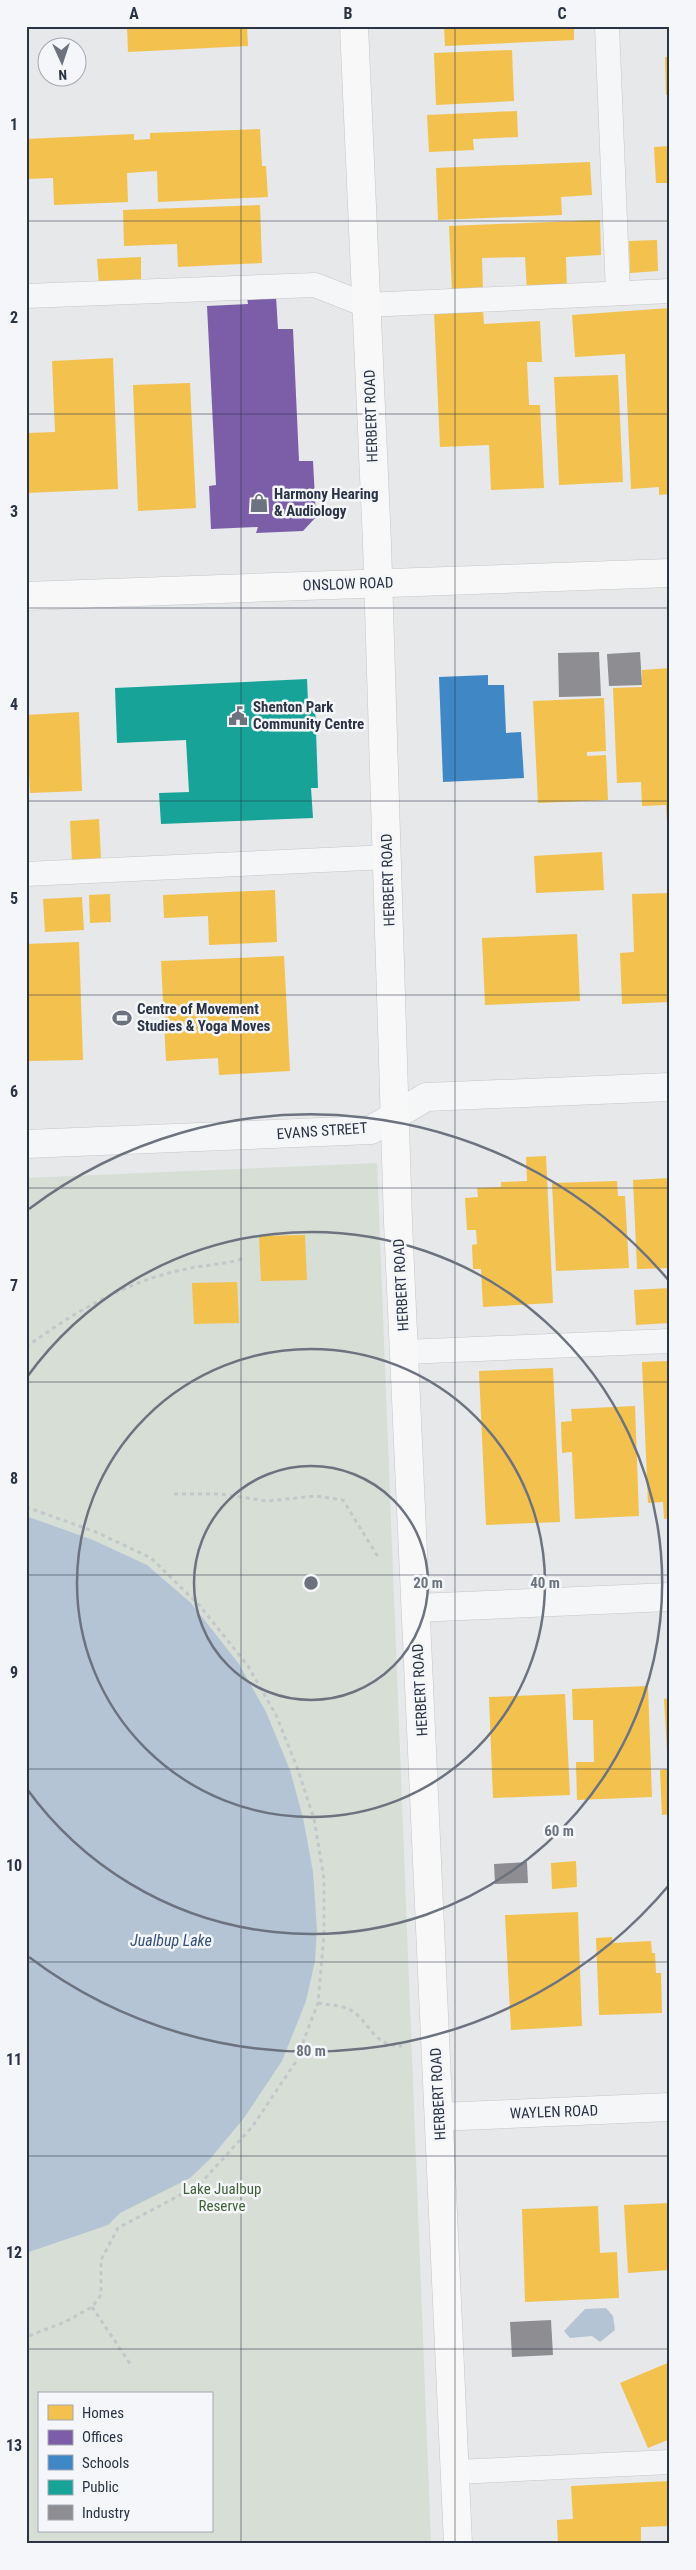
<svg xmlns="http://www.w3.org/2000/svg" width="696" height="2570" font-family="'Roboto Condensed',sans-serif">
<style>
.green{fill:#d6ded6;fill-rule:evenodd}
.water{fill:#b4c4d5}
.homes{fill:#f2c14e}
.offices{fill:#7b5ea7}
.schools{fill:#3f88c5}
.public{fill:#17a398}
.industry{fill:#8d8d92}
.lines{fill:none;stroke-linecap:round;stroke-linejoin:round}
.lane-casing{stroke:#c4c6c8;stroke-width:25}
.street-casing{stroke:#c4c6c8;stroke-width:29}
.secondary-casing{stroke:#c4c6c8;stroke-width:29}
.path{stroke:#c5c6ca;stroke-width:3;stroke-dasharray:4 4;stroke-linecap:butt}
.lane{stroke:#f5f6f7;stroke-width:24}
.street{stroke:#f5f6f7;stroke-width:28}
.secondary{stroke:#f8f8f8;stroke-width:28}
.grid{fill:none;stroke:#2b3445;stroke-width:1;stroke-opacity:0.55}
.ring{fill:none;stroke:#6c737f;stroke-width:2.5}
.labels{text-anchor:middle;stroke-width:5;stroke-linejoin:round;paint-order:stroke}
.street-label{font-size:15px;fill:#2b3445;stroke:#f4f6f9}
.poi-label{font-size:15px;font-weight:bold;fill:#2b3445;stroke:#f4f6f9;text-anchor:start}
.park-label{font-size:15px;fill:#3f6138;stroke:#f4f6f9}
.water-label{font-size:16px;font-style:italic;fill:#34527a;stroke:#f4f6f9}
.centre{fill:#6c737f;stroke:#f4f6f9;stroke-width:2.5}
.ring-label{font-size:15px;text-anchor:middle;font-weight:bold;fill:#6c737f;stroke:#f4f6f9;stroke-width:5;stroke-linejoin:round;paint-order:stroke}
.neatline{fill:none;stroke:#2b3445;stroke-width:2}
.grid-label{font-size:16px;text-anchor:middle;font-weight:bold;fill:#2b3445}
</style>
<rect width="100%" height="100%" fill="#e6e8ea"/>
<path class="green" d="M377,1163L431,2544H26V1178ZM39,2394H211V2531H39Z"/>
<g class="water">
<path d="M26,1516L93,1540L147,1565L191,1603L239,1664L266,1712L290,1770L303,1818L313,1872L317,1930L315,1961L306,2001L282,2061L244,2118L210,2159L190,2178L120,2213L108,2225L26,2253Z"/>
<path d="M606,2308L613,2316L615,2330L600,2342L592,2336L570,2338L564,2331L585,2309Z"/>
</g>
<g class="homes">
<path d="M127,26H247L248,46L128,52Z"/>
<path d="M444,26H574V40L445,46Z"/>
<path d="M512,50L514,101L436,105L434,53Z"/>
<path d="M665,57H670V94L666,95Z"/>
<path d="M517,111L518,137L473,139L474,150L429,152L427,115Z"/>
<path d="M260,129L262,166H266L268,197L158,202L157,171L127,173L128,202L54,205L53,178L26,179V139L134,134V140L150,139V133Z"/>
<path d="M670,146V183H656L654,147Z"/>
<path d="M590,162L592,195L561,197L562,215L438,220L436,168Z"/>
<path d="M260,205L262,263L178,267L177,244L124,246L123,210Z"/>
<path d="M600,220L601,255L566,257L567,290L527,291L525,257L482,258L483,289L452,291L449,226Z"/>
<path d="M657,240L658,271L630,273L629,241Z"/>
<path d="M141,257V283L99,285L97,259Z"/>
<path d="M670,308V494L659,495V487L631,489L625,354L575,357L572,315Z"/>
<path d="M483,309L484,324L540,321L542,362H527L529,405H540L544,488L491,490L489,445L440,447L434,311Z"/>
<path d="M113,358L118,489L26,493V433L55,432L52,361Z"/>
<path d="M618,375L623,482L559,485L554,377Z"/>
<path d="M190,383L196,508L138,511L133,385Z"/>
<path d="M670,668V823H667L666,805L642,806L641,782L617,783L613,688L642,687V670Z"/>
<path d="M604,698L606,751L587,752V756L606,755L608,800L538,803L533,701Z"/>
<path d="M79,712L82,791L30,793L26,715Z"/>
<path d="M99,819L101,859L72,861L70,821Z"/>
<path d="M602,852L604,890L536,893L534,856Z"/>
<path d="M275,890L277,942L209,945L208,916L164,918L163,895Z"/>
<path d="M670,893V1002L622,1004L620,953L634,952L632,894Z"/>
<path d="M110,894L111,922L90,923L89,895Z"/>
<path d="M82,897L84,930L45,932L43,899Z"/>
<path d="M577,934L580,1001L485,1005L482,938Z"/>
<path d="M79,942L83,1060L26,1061V944Z"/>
<path d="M284,956L290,1071L219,1075L218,1058L166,1061L161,961Z"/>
<path d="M546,1156L553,1303L483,1307L481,1269H473L472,1245L477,1244L476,1230H467L465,1198L478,1197L477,1188L501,1187V1182L527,1181L526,1157Z"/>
<path d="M670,1178V1268L637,1269L633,1180Z"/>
<path d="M617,1181L618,1196H625L629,1268L556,1271L552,1183Z"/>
<path d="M305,1235L307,1280L261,1281L259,1236Z"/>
<path d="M237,1282L239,1323L194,1324L192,1283Z"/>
<path d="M670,1288V1323L636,1325L634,1290Z"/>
<path d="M670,1361V1518L664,1519L663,1502L648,1503L642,1362Z"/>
<path d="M553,1368L560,1522L486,1525L479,1371Z"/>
<path d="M635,1406L639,1516L575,1519L572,1452L562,1453L561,1422L572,1421L571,1409Z"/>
<path d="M648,1686L652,1797L577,1800L576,1762H594L593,1720H573L572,1689Z"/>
<path d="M565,1694L570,1795L493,1798L489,1697Z"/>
<path d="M670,1698V1814L662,1815L660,1770L668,1769L664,1699Z"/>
<path d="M576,1861L577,1887L552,1889L551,1863Z"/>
<path d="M578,1912L582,2026L511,2030L505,1915Z"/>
<path d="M612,1937V1943L651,1941L652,1953H655L656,1973H661L662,2013L599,2015L596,1938Z"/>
<path d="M670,2203V2270L628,2273L624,2205Z"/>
<path d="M598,2206L600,2253L617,2252L619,2298L525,2302L522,2209Z"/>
<path d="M670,2362V2439L648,2448L620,2383Z"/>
<path d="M670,2481V2526L641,2527V2544H558L557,2520L573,2519L571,2486Z"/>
</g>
<path class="offices" d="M276,296L278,329H293L299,461H313L316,517L303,531L256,533L258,527L211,529L209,486L216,485L207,306L248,304L247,298Z"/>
<path class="schools" d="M488,675V685H504L506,733L521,732L524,778L443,782L439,677Z"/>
<path class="public" d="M307,679L308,702H315L318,788H311L313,818L161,824L159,793L189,792L186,740L117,743L115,688Z"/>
<g class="industry">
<path d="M599,652L601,696L559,697L558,653Z"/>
<path d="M640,652L642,685L609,686L607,654Z"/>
<path d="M527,1862L528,1883L495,1884L494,1864Z"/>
<path d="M551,2320L553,2355L512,2357L510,2322Z"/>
</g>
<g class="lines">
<g class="lane-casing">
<g id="lane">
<path d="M607,26L618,293"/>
<path d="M26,296L315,285L366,305L670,291"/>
<path d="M26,874L388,857"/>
<path d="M404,1352L670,1341"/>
<path d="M455,2472L670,2462"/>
</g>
</g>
<g class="street-casing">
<g id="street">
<path d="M26,1144L371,1130L426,1097L670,1087"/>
<path d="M416,1608L670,1597"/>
<path d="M439,2117L670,2107"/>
</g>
</g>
<g class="secondary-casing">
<g id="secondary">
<path d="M354,26L377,543L398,1222L458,2544"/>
<path d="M26,596L670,573"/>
</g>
</g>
<g class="path">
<path d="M26,1347C73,1313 123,1283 181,1270C202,1265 224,1265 245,1258"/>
<path d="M174,1494H220L267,1501L316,1496L343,1500L378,1557"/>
<path d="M26,1507L96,1532L151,1558L200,1606L248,1666L276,1715L297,1767L314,1819L324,1879V1935L318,2003L295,2063L252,2127L199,2185L118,2228L101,2260V2295L92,2307L65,2322L26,2337"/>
<path d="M318,2003C328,2005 340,2005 349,2009C372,2022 371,2046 402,2046"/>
<path d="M92,2307L131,2365"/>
</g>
<use href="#lane" class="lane"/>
<use href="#street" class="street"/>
<use href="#secondary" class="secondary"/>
</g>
<path class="grid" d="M241,26V2544M455,26V2544M26,221H670M26,414H670M26,608H670M26,801H670M26,995H670M26,1188H670M26,1382H670M26,1575H670M26,1769H670M26,1962H670M26,2156H670M26,2349H670"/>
<g class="ring">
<circle cx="311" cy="1583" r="117"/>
<circle cx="311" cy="1583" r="234"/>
<path d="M27 1377A351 351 0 1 1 27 1789"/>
<path d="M670 1884A468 468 0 0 1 29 1957M29 1209A468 468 0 0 1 670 1282"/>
</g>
<defs>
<g id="shop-bare" transform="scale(1.5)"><path d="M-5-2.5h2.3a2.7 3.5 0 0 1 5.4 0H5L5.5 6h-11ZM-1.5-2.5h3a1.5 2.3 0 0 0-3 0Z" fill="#6c737f" stroke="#f4f6f9" stroke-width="2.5" paint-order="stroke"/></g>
<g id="civic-bare" transform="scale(1.5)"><path d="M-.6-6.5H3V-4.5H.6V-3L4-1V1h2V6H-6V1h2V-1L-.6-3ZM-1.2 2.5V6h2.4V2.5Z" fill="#6c737f" stroke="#f4f6f9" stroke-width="2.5" paint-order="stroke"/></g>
<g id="stadium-bare" transform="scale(1.5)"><path d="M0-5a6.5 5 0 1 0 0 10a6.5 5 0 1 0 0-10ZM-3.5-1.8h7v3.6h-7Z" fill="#6c737f" stroke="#f4f6f9" stroke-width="2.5" paint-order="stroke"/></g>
</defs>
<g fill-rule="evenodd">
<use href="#shop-bare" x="259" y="503"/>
<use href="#civic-bare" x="238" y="716"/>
<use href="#stadium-bare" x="122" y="1018"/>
</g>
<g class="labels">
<g class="street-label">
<text transform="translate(371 416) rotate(-92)" y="5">HERBERT ROAD</text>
<text transform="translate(348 584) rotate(-2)" y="5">ONSLOW ROAD</text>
<text transform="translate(388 880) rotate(-92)" y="5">HERBERT ROAD</text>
<text transform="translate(322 1131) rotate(-4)" y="5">EVANS STREET</text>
<text transform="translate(401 1285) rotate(-93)" y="5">HERBERT ROAD</text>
<text transform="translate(420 1690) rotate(-93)" y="5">HERBERT ROAD</text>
<text transform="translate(438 2094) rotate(-93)" y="5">HERBERT ROAD</text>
<text transform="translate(554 2112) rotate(-2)" y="5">WAYLEN ROAD</text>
</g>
<g class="poi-label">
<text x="274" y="499">Harmony Hearing<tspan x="274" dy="17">&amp; Audiology</tspan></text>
<text x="253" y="712">Shenton Park<tspan x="253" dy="17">Community Centre</tspan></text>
<text x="137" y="1014">Centre of Movement<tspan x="137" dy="17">Studies &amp; Yoga Moves</tspan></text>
</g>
<g class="park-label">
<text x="222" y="2194">Lake Jualbup<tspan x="222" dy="17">Reserve</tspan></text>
</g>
<g class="water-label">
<text x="171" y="1946">Jualbup Lake</text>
</g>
</g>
<circle cx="311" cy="1583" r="8" class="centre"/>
<g class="ring-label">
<text x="428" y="1588">20 m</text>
<text x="545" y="1588">40 m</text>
<text x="559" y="1836">60 m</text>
<text x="311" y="2056">80 m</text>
</g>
<rect width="696" height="2570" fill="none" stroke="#f4f6f9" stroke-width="55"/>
<rect x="38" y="2392" width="175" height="140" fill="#f4f6f9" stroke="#a4a8b1"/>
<rect x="48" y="2405" width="25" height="15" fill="#f2c14e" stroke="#a4a8b1"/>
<text x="82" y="2418" font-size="15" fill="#2b3445">Homes</text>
<rect x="48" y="2430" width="25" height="15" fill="#7b5ea7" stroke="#a4a8b1"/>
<text x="82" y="2442" font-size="15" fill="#2b3445">Offices</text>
<rect x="48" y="2455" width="25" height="15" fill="#3f88c5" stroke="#a4a8b1"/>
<text x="82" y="2468" font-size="15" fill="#2b3445">Schools</text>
<rect x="48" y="2480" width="25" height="15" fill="#17a398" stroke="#a4a8b1"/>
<text x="82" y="2492" font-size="15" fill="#2b3445">Public</text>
<rect x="48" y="2505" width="25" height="15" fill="#8d8d92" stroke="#a4a8b1"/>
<text x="82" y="2518" font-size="15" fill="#2b3445">Industry</text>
<g transform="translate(62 62) rotate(177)"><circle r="24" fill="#f4f6f9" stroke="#a4a8b1"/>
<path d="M0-4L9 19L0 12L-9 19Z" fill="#6c737f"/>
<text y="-8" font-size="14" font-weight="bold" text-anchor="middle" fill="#2b3445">N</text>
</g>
<rect x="28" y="28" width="640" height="2514" class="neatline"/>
<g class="grid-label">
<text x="134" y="19">A</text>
<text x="348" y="19">B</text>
<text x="562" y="19">C</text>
<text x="14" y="130">1</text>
<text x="14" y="323">2</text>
<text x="14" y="517">3</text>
<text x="14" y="710">4</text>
<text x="14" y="904">5</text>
<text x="14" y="1097">6</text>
<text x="14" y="1291">7</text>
<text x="14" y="1484">8</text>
<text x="14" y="1678">9</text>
<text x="14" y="1871">10</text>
<text x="14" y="2065">11</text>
<text x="14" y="2258">12</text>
<text x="14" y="2451">13</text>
</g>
</svg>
